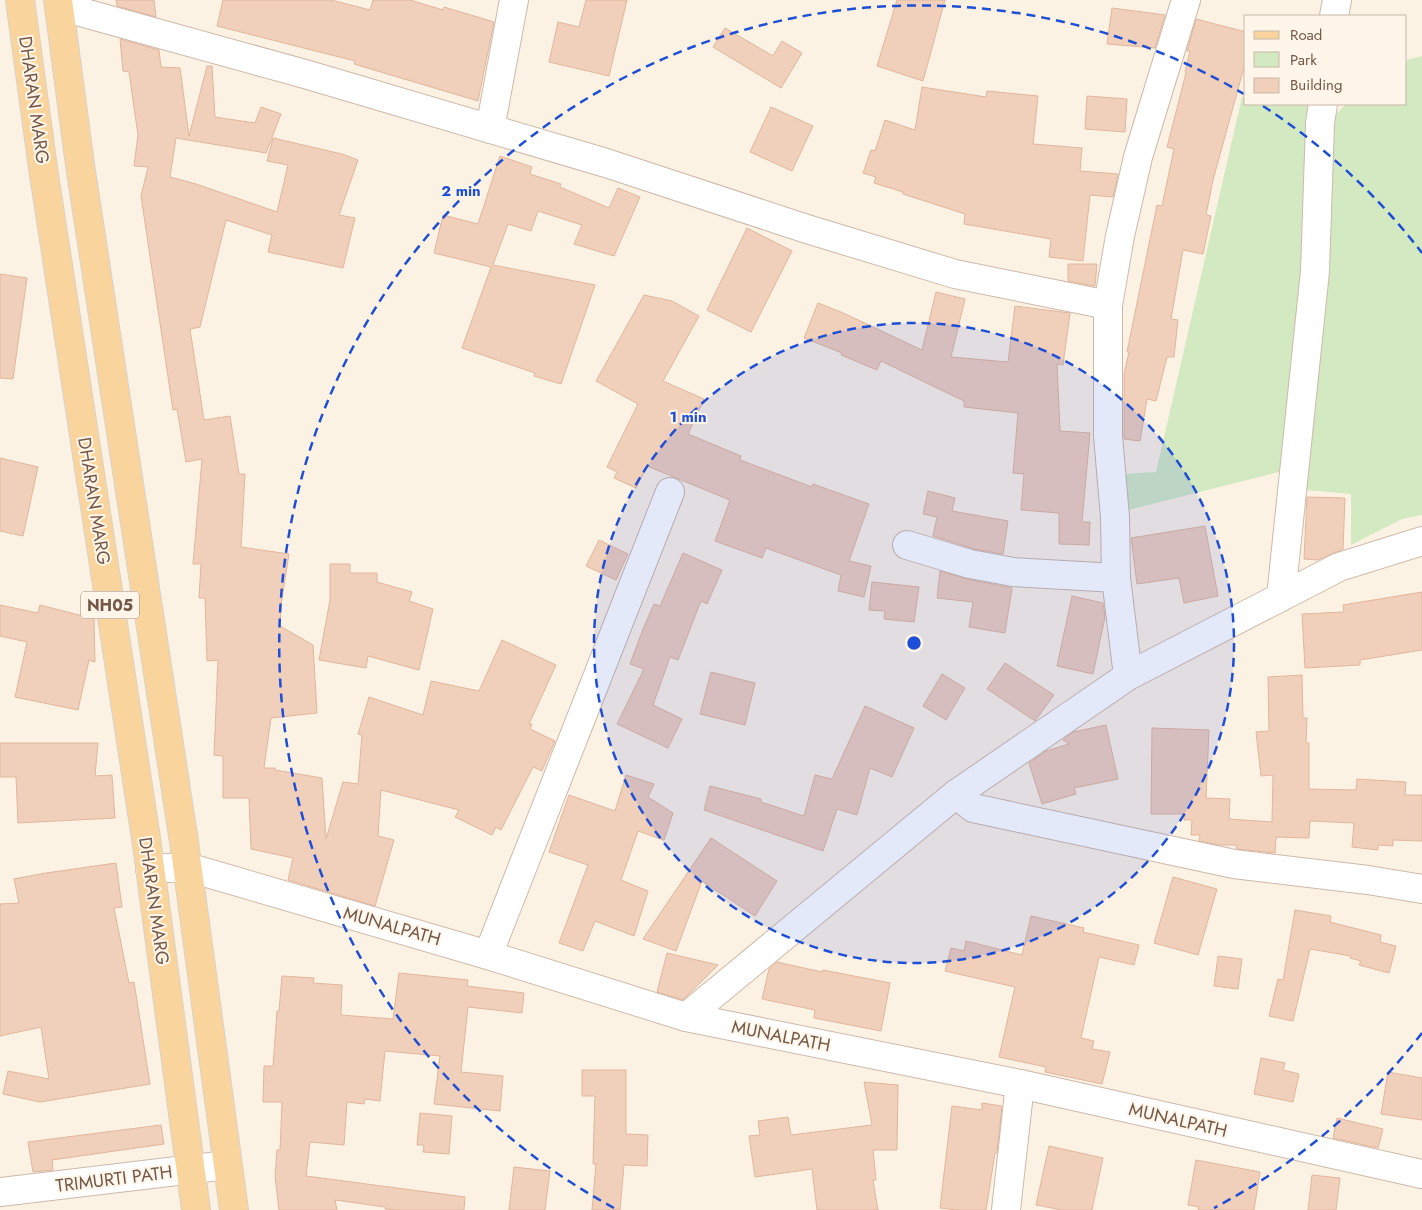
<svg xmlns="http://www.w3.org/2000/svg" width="1422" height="1210" font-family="Jost,sans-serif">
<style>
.green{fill:#d2e9c2}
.building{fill:#f0cfbb;stroke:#e2b69c}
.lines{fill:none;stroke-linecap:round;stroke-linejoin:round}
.street-casing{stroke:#cdb9aa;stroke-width:30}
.secondary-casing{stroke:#d1bbaa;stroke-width:30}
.primary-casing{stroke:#d8d0cc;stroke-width:30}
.street{stroke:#fff;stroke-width:28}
.secondary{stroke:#fff;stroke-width:28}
.primary{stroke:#f9d59d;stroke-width:28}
.ring{fill:none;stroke:#1d4ed8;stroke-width:2.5;stroke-dasharray:9 6}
.labels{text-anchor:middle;stroke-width:4;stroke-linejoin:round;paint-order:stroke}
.shield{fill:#fff6e9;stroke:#9d877a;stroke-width:1}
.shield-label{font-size:16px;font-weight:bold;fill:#73584a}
.street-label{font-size:18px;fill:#73584a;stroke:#fff6e9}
.centre{fill:#1d4ed8;stroke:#fff6e9;stroke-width:2.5}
.ring-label{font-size:15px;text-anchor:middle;font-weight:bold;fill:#1d4ed8;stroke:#fff6e9;stroke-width:4;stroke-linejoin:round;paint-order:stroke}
</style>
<rect width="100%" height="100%" fill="#fcf2e3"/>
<g class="green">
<path d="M1422,56V515L1402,519L1351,545V494L1306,490L1326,174L1335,115L1346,104H1406V60Z"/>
<path d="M1242,97H1246V104H1314L1303,278L1279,472L1128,510L1122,474L1156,472Z"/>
</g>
<g class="building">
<path d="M116,0H154L156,17L117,6Z"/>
<path d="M223,0H331L370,10L373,0H410L443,10L444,7L494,22L478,101L354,64L355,61L217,26Z"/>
<path d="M586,0H627L609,76L549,62L558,22L579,27Z"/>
<path d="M897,0H945L923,81L877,66Z"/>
<path d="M1112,8L1165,15L1155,48L1107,44Z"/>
<path d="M1196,19L1246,32V60L1213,180L1206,215L1211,216L1203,254L1183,250L1171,319L1178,320L1174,357H1167L1156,401L1147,399L1140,441L1124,439V374L1129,352H1127L1157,205L1162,206L1174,149L1167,147L1186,73L1185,72L1190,51H1187Z"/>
<path d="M725,28L773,56L782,41L802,53L781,88L713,47Z"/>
<path d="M120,39L159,50L161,67L180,68L189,136L207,66H212L215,117L255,123L261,107L281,114L266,153L176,138L170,177L196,184L277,212L288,165L267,161L273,138L342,154L358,160L339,215L355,218L343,268L268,252L272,235L226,220L200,327L190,329L204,420L230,416L239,474H245L241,547L289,554L281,605L280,626L313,645L317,713L271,718L264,768H275V770L322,778L326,839L343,782L358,784L362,735L358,734L369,697L423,715L431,681L479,691L502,640L556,665L529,724H532L530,729L555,741L542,771L533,767L501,830L496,827L492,835L455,817L459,810L381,790L378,836L394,840L375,906L288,880L293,858L251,849L249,798H223V756L214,755L218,660L207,661L205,598H199L201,564H193L202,459L186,462L177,409L173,410L141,196L148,167L134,166L138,135L129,72L123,71Z"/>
<path d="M922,87L986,97L987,91L1038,96L1033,144L1082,148L1080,171L1118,174L1113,197L1090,195L1083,261L1049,257L1051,239L964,224L965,214L903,194V192L874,183L876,177L863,173L871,150L875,151L885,120L915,130Z"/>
<path d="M1087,96L1127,99L1125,132L1085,129Z"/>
<path d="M771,107L813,126L792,171L750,152Z"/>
<path d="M500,156L532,167L530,174L561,184L560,187L609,208L618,188L640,197L614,256L574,244L582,225L538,211L531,231L508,224L493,265L595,285L561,384L534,376L535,373L462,348L491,267L434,253L443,215L478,224Z"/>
<path d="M747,228L792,251L751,332L707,310Z"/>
<path d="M1068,264H1097L1095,286L1068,281Z"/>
<path d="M0,274L27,278L13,379L0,378Z"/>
<path d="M936,292L965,299L951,357L1008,362L1015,306L1070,313L1063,365L1057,364L1060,431L1090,433L1082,522H1090L1089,545L1059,544V513L1021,510L1024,474L1013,473L1018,413L964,407V401L881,361L877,370L841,355L842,353L804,338L818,303L841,312L922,350Z"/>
<path d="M644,295L672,301L699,316L663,381L704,399L688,434L741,456L740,460L812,487L813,484L869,504L849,561L871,566L864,597L838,591L841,575L766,548L762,558L715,541L730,500L647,466L636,488L614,478L617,472L607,467L638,404L596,381Z"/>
<path d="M0,458L38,467L23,536L0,531Z"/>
<path d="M928,491L955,498L952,511L1008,521L1003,554L974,549L933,536L937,517L923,514Z"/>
<path d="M1307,497L1345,498L1343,549L1318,560L1304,559Z"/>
<path d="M1205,526L1218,596L1184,603L1179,578L1137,584L1131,538Z"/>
<path d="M599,540L628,554L616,580L586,566Z"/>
<path d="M683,553L722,570L707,604L701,601L678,660L670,657L653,705L682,719L668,748L617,724L644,669L630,664L643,629L654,604L660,606Z"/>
<path d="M330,564H350V573H377V582L412,592L409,601L433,609L419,670L368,656L366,668L319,660L330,600Z"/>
<path d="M940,571L967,579L1012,588L1005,633L969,627L973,602L937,598Z"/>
<path d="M872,582L919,587L914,622L884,619L885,611L869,610Z"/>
<path d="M1422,592V650L1360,660V665L1305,668L1302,614L1344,612L1343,605Z"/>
<path d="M1072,596L1103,603L1105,617L1093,674L1057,666Z"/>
<path d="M0,605L38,613L40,605L94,619L95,662L89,660L78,710L15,697L27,642L0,636Z"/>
<path d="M1005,663L1054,695L1035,721L987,689Z"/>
<path d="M711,672L755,683L745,725L700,714Z"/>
<path d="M942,674L965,688L946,720L923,706Z"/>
<path d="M1302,675L1303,718H1307L1306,743H1309V789L1356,790L1357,779L1406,782L1405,795H1422V841L1393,840V846L1378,845V850L1352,847L1354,823L1310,821L1309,838L1276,837L1275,853L1237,849L1236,845H1218L1199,841L1200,835H1191L1192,820H1184V814H1151L1152,728L1209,730L1206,798L1230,799L1229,819L1272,822L1273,775L1261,776L1256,732L1269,731L1268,677Z"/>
<path d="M865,706L914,728L892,777L870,768L857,815L837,809L823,851L704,810L710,786L761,799V802L804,816L815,775L832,779Z"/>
<path d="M1106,725L1118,779L1074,788L1076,794L1042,804L1029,763L1046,751L1069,744L1063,740L1073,732Z"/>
<path d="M0,743H98L95,776L112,775L115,818L18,823L16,777H0Z"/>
<path d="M626,775L654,784L648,797L673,813L664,840L638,831L621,880L648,891L634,936L595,921L583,951L559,943L588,865L549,852L569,795L615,811Z"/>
<path d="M711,838L777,881L755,916L702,881L676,951L643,939Z"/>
<path d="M116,863L122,907L114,908L129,983L134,982L150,1084L40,1102L3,1094L8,1071L49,1079L41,1027L0,1036V904L19,903L14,879L46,873Z"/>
<path d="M1173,877L1217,889L1198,955L1154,943Z"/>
<path d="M1295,910L1331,916L1330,922L1381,935L1380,942L1396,946L1389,973L1359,965L1361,961L1350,958L1351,956L1310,949L1293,1021L1269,1016L1278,979L1283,980Z"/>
<path d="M1031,916L1084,928L1083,932L1139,945L1134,965L1099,957L1081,1038L1094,1041L1092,1049L1110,1052L1102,1084L1045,1072L1046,1067L999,1057L1015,987L945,971L951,948L964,951L966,941L1022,955Z"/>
<path d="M667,953L718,965L683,1000L657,992Z"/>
<path d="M1218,956L1242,959L1238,989L1214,986Z"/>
<path d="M777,962L822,972L823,970L890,983L881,1031L814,1018L815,1010L762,999L769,969Z"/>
<path d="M399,973L468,980L467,986L524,993L522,1013L468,1007L461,1072L503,1076L500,1111L434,1104L440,1056L385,1051L380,1101L365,1099L364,1104L347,1102L344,1145L310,1142L306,1176L465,1197L464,1210H396L385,1209V1207L335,1200L337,1210H279L275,1176L277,1150H280L282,1102H263L264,1066H273L277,1011H279L282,976L314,978L313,983L342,985L341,1015L393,1019Z"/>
<path d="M1261,1058L1285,1063L1283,1070L1299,1074L1293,1102L1254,1094Z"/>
<path d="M582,1070H626V1134L648,1135L647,1166L624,1165L620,1210H592L596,1164H593L595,1096H582Z"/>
<path d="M1388,1072L1422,1078V1120L1381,1114Z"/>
<path d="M864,1082L898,1085L897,1150H873L876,1180H873L878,1210H817L812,1169L755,1177L749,1136L760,1135L758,1121L788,1117L791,1135L872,1125Z"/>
<path d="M982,1103L1002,1106L997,1153H995L986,1210H957L940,1208L952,1106L982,1110Z"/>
<path d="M420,1113L452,1116L449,1154L423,1152L424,1145H417Z"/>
<path d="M1337,1118L1383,1129L1378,1148L1333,1138Z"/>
<path d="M161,1125L164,1144L52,1160L53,1170L33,1172L28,1142Z"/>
<path d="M1049,1146L1103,1158L1092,1210H1062L1036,1205Z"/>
<path d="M1196,1160L1260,1172L1254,1210H1198L1199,1207L1188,1205Z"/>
<path d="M514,1167L550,1171L545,1210H509Z"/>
<path d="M1312,1175L1340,1178L1336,1210H1308Z"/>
</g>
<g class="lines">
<g class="street-casing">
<g id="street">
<path d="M59,6L305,74L606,163L807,229L955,274L1108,305"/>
<path d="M1334,16L1337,0"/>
<path d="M490,129L514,0"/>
<path d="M907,545L970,564L1013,572L1116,578"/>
<path d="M1281,597L1315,271L1320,123L1323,104"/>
<path d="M1128,676L1116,578L1115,517L1108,436V305L1120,236L1138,157L1186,0"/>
<path d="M956,794L973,808L1234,864L1368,880L1422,889"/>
<path d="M488,955L670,492"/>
<path d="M686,1017L1020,1084L1422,1174"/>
<path d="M0,1192L227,1165"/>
<path d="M1006,1210L1020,1084"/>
</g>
</g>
<g class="secondary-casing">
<path id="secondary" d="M150,869L187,867L488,955L686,1017L956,794L1128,676L1339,567L1422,541"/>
</g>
<g class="primary-casing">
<g id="primary">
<path d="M20,0L43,168L147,845L196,1210"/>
<path d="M58,0L80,165L184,842L234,1210"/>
</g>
</g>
<use href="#street" class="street"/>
<use href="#secondary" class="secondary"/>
<use href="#primary" class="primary"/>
</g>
<circle cx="914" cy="643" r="320" fill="#1d4ed8" fill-opacity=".12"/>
<g class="ring">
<circle cx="914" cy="643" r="320"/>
<path d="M1422 1033A640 640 0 0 1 1214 1208M614 1208A640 640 0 1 1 1244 94M1263 106A640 640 0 0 1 1422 253"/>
</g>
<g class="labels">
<rect class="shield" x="81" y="591.5" width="58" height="27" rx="4"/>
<g class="shield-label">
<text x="110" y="611">NH05</text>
</g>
<g class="street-label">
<text transform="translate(34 100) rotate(82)" y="6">DHARAN MARG</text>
<text transform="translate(94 501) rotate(81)" y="6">DHARAN MARG</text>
<text transform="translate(154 901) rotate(82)" y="6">DHARAN MARG</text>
<text transform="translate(392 926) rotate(16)" y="6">MUNALPATH</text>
<text transform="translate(781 1036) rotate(11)" y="6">MUNALPATH</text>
<text transform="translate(1178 1120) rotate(13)" y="6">MUNALPATH</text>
<text transform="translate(114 1179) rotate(-7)" y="6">TRIMURTI PATH</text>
</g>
</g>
<circle cx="914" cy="643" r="8" class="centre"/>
<g class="ring-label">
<text x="461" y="196">2 min</text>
<text x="688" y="422">1 min</text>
</g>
<rect x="1244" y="15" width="162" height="90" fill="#fff6e9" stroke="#c7b7a9"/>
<rect x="1254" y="31" width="25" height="8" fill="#f9d59d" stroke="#c7b7a9"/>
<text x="1290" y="40" font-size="15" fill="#73584a">Road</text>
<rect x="1254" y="52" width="25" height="15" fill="#d2e9c2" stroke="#c7b7a9"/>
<text x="1290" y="65" font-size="15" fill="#73584a">Park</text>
<rect x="1254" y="78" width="25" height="15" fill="#f0cfbb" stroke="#c7b7a9"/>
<text x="1290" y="90" font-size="15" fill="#73584a">Building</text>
</svg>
